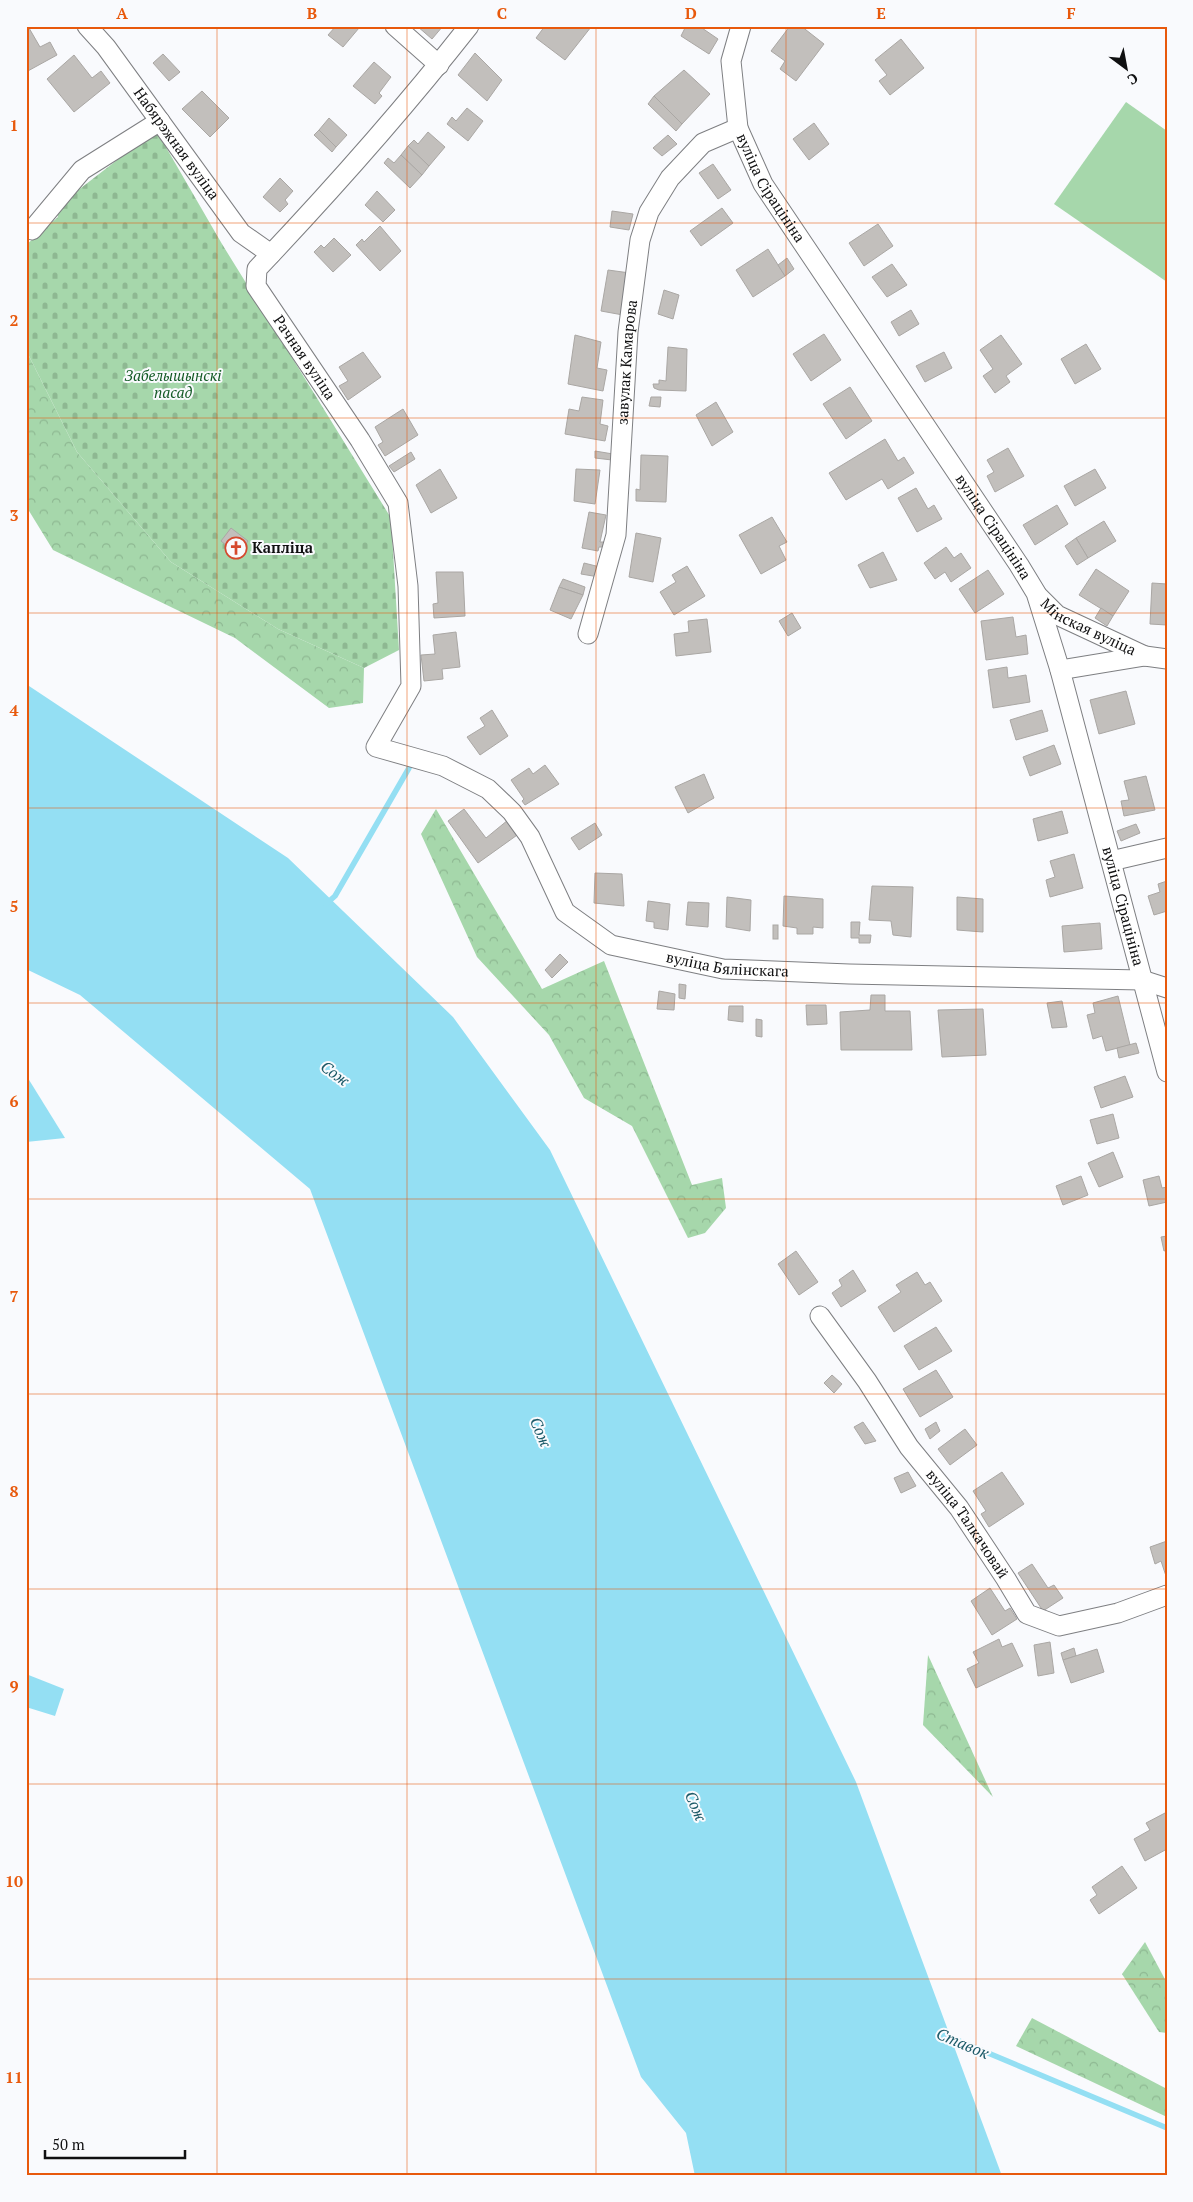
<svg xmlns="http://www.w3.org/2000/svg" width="1193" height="2202" font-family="'PT Serif',serif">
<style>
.forest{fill:url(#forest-crowns)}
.cemetery{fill:url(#cemetery-stones)}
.green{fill:#a6d7ab}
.water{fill:#94dff3}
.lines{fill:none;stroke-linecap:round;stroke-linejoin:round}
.stream{stroke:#94dff3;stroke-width:5.5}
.building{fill:#c2bfbc;stroke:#aaa7a4}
.minor-casing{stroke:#7e7f82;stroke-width:21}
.minor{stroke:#fff;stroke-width:19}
.grid{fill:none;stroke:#e8590c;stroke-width:1;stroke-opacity:0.55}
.labels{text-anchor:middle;stroke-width:4;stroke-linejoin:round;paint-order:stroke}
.street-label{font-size:15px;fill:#101011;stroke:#f9fafd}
.park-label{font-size:15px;font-style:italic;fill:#135a25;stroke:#f9fafd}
.poi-label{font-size:15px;font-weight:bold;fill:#101011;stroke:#f9fafd;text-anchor:start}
.water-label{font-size:16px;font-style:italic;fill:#1c5a68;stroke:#f9fafd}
.neatline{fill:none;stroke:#e8590c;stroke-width:2}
.grid-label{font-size:16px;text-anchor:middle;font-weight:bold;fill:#e8590c}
</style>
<defs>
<pattern id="forest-crowns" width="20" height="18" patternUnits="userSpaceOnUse" patternTransform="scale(1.25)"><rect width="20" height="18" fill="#a6d7ab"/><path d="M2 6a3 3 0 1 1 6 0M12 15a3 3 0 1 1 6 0" fill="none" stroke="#8eb892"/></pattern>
<pattern id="cemetery-stones" width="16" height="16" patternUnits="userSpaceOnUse" patternTransform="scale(1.25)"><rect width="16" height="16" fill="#a6d7ab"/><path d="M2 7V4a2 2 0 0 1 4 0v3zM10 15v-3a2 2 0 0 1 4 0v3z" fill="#8eb892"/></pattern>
</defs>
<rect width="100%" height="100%" fill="#f9fafd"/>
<g class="forest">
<path d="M26,350L77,452L171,562L278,629L364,668L363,703L329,708L235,638L53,550L26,506Z"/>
<path d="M436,809L542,989L604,961L692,1185L722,1178L726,1208L705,1233L688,1238L632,1126L584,1098L549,1035L477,957L421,834Z"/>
<path d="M928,1655L993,1797L923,1725Z"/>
<path d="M1145,1942L1167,1983V2033L1159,2032L1122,1974Z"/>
<path d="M1032,2018L1167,2089V2117L1016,2046Z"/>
</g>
<path class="cemetery" d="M156,130L222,244L391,518L399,650L364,668L278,629L171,562L77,452L26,350V245L58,217L55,208Z"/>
<path class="green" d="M1126,102L1167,131V282L1054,204Z"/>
<g class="water">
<path d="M26,684L288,858L453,1017L550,1150L856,1782L1002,2176H695L686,2133L641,2077L310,1189L80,995L26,969Z"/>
<path d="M26,1075L65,1138L26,1142Z"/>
<path d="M26,1674L64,1689L55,1716L26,1707Z"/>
</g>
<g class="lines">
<g class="stream">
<path d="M326,904L335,896L409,768"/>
<path d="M945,2035L1167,2128"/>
</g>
</g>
<g class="building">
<path d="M336,26H357L359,28L343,47L328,35Z"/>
<path d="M417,26H443L432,39Z"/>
<path d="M545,26H590L591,27L565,60L536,38Z"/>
<path d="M686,26H699L718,39L709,54L681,36Z"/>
<path d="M790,26H801L824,44L796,81L780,69L785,61L771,51Z"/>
<path d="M29,28L40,47L50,42L57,55L26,72V29Z"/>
<path d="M901,39L924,68L890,95L879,81L887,75L875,60Z"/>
<path d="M475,53L502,80L487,101L458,75Z"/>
<path d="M163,54L180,72L169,81L153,63Z"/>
<path d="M74,55L92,78L101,71L110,83L74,112L47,79Z"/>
<path d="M374,62L391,77L379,93L382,96L375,104L353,86Z"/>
<path d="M684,70L710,94L682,124L654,96Z"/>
<path d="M202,91L229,118L210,137L182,109Z"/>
<path d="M654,96L682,124L676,131L648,104Z"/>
<path d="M467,108L483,121L468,141L447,124L452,117L456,121Z"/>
<path d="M329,118L347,135L336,147L319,130Z"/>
<path d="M814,123L829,144L809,160L793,139Z"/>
<path d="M319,130L336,147L332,152L314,135Z"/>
<path d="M428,132L445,147L429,166L408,146L414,140L418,144Z"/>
<path d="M668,135L677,144L662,156L653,148Z"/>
<path d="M408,146L429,166L422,175L401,155Z"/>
<path d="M401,155L422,175L410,188L384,163L388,158L394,163Z"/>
<path d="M713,164L731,190L718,199L699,173Z"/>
<path d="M280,178L293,191L285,200L288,204L280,212L263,197Z"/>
<path d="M377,191L395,210L383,222L365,205Z"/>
<path d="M722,208L733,223L701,246L690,231Z"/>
<path d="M612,211L633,214L629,230L610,227Z"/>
<path d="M878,224L893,246L864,266L849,243Z"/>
<path d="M380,226L401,251L380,271L356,245L362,239L364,242Z"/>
<path d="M334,238L351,255L333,272L314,252L321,245L324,248Z"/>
<path d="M768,249L785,276L753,297L736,270Z"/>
<path d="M787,258L794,269L785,276L778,265Z"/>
<path d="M892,264L907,285L887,297L872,277Z"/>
<path d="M608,270L630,273L623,315L601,311Z"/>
<path d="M664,290L679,295L673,319L658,314Z"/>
<path d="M911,310L919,324L899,336L891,322Z"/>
<path d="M824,334L841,360L811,381L793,354Z"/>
<path d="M575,335L601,342L597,368L607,370L603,391L568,384Z"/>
<path d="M1001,335L1022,364L1006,376L1010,382L995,393L983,376L993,369L980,350Z"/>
<path d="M1086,344L1101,369L1075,384L1061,359Z"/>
<path d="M668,347L687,349L686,391L659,390L654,388L653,384H659V380L666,381Z"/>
<path d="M363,352L381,377L348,400L339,386L348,381L339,367Z"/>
<path d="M944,352L952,368L925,382L916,366Z"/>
<path d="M850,387L872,421L846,439L823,404Z"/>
<path d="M582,397L603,400L600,424L608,426L605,441L565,434L569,409L579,411Z"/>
<path d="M651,397H661L660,407L649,406Z"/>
<path d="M716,402L733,432L712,446L696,415Z"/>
<path d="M403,409L418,435L385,456L378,445L383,442L375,427Z"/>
<path d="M885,439L898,461L904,457L914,473L888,489L882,479L846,500L829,473Z"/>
<path d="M1008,448L1024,476L995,492L987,476L994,472L987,460Z"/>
<path d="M595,451L613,454L612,460L595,458Z"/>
<path d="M411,452L415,459L394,472L389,466Z"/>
<path d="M641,455L668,456L666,502L636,501V489L640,490Z"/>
<path d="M440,469L457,498L431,513L416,485Z"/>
<path d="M576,469L600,470L595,504L574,501Z"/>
<path d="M1095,469L1106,488L1075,506L1064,486Z"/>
<path d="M916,488L928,509L934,505L942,519L917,532L898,498Z"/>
<path d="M1057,505L1068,524L1035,545L1023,525Z"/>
<path d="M589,512L606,515L600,542H604L603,547H599L598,551L582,548Z"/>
<path d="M772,517L787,542L779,546L786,560L761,574L739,535Z"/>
<path d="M1104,521L1116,541L1088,558L1076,538Z"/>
<path d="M231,528L248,541L238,555L221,541Z"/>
<path d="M636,533L661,538L653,582L629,577Z"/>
<path d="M1076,538L1088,558L1077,565L1065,546Z"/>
<path d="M946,547L954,558L961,553L971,568L951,582L945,572L935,579L924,563Z"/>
<path d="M883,552L897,580L870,588L858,565Z"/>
<path d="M584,563L600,567L599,577L581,574Z"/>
<path d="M687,566L705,596L674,615L660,592L676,582L672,575Z"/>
<path d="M1096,569L1129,591L1113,616L1079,595Z"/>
<path d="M988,570L1004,594L975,613L959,589Z"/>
<path d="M436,572H463L465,616L434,618L433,604L438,603Z"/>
<path d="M563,579L585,587L583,595L559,587Z"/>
<path d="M1152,583L1167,584V625L1150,624Z"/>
<path d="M559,587L583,595L571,619L550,610Z"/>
<path d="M1101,608L1113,616L1107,626L1095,618Z"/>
<path d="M792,613L801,628L788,636L779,621Z"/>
<path d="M1013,617L1016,637L1026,635L1028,654L986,660L981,621Z"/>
<path d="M707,619L711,652L676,656L674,634L689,632L688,621Z"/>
<path d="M456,632L460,667L442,669L443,679L424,681L421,655L435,654L433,635Z"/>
<path d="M1007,667L1008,678L1026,675L1030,702L993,708L988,670Z"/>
<path d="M1126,691L1135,724L1099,734L1090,700Z"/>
<path d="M492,710L508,736L480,755L467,737L485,726L480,718Z"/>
<path d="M1042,710L1048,731L1016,740L1010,720Z"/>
<path d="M1054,745L1061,764L1030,776L1023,757Z"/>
<path d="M545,765L559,784L525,805L522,801L524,799L511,780L529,768L533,774Z"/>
<path d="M704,774L714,798L688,813L675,787Z"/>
<path d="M1146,776L1155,810L1124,816L1121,801L1129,800L1124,781Z"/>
<path d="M464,809L486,838L508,820L520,833L478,863L448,821Z"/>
<path d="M1062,811L1068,833L1038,841L1033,819Z"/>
<path d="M595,823L602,835L579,850L571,838Z"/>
<path d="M1136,824L1140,833L1121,841L1117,831Z"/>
<path d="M1074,854L1083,888L1050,897L1046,880L1055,877L1050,861Z"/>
<path d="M595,873L622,874L624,906L594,903Z"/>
<path d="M1167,881V911L1154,915L1148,896L1160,892L1158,884Z"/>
<path d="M872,886L913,887L911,937L893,935L891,921L869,920Z"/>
<path d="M784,896L823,899V928L813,927V934H797V928L783,926Z"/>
<path d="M727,897L751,900L750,931L726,927Z"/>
<path d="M957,897L983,899V932L957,930Z"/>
<path d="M648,901L670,904L668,930L654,928V922L646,921Z"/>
<path d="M688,902L709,903L708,927L686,925Z"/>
<path d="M851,922H860L859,935H871L870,943H859V938H851Z"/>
<path d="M1100,923L1102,949L1064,952L1062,926Z"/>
<rect x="773" y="925" width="5" height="14"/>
<path d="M560,954L568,962L552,978L545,970Z"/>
<path d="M679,984L686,985L685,999L679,998Z"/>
<path d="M659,991L675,994L674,1010L657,1009Z"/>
<path d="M871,995H885V1011H910L912,1050H841L840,1012L870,1010Z"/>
<path d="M1118,996L1130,1045L1106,1051L1102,1036L1093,1039L1087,1015L1095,1013L1093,1003Z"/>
<path d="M1062,1001L1067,1027L1052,1028L1047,1003Z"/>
<path d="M806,1005H826L827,1024L807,1025Z"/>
<path d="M729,1006H743V1022L728,1020Z"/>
<path d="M983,1009L986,1055L942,1057L938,1010Z"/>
<path d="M756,1019L762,1020V1037L756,1036Z"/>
<path d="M1136,1043L1139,1053L1119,1058L1117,1048Z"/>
<path d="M1125,1076L1133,1097L1101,1108L1094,1087Z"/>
<path d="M1113,1114L1119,1138L1097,1144L1090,1120Z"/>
<path d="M1113,1152L1123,1177L1099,1187L1088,1163Z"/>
<path d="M1081,1176L1088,1195L1063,1205L1056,1186Z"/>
<path d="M1159,1176L1162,1188L1167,1187V1202L1149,1206L1143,1180Z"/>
<path d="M1167,1236V1250L1164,1251L1161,1237Z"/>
<path d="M796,1251L818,1282L799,1295L778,1264Z"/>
<path d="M853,1270L866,1291L841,1307L832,1293L842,1286L839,1280Z"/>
<path d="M917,1272L925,1285L930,1282L942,1301L894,1332L878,1307L901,1292L896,1285Z"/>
<path d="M936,1327L952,1351L919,1370L904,1346Z"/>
<path d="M936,1370L953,1397L920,1417L903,1389Z"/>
<path d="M832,1375L842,1384L834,1393L824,1383Z"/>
<path d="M863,1422L876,1441L865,1444L854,1427Z"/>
<path d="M936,1422L940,1431L930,1439L925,1429Z"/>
<path d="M965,1429L977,1445L950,1465L938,1449Z"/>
<path d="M908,1472L916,1486L901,1493L894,1478Z"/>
<path d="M1002,1472L1024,1504L989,1527L981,1514L986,1511L973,1491Z"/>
<path d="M1167,1541V1576H1166L1161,1561L1155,1564L1150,1547Z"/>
<path d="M1032,1564L1048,1588L1054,1585L1063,1598L1043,1611L1018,1573Z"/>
<path d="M990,1588L1005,1611L1010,1608L1017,1619L992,1635L971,1601Z"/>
<path d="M999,1639L1002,1647L1012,1643L1023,1666L976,1688L967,1669L979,1663L973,1652Z"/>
<path d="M1050,1642L1054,1673L1038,1676L1034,1645Z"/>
<path d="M1074,1648L1076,1656L1063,1660L1061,1653Z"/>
<path d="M1097,1649L1104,1672L1071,1683L1063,1660Z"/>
<path d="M1165,1813L1167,1817V1849L1145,1861L1134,1839L1150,1830L1146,1823Z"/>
<path d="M1122,1866L1137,1888L1099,1914L1090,1900L1097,1895L1092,1887Z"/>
</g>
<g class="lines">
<g class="minor-casing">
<g id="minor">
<path id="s1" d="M87,26L106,47L241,233L271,254"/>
<path d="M395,26L439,65"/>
<path id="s2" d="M469,26C403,110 331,191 257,269L256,286L360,440L398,503L408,586L411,686L376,747L443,766L488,789L512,812L530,837L565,912L611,945L723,969L849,974L1142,980L1167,988"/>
<path id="s3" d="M741,26L731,61L738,128L763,184L1019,565L1036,593L1060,670L1167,1072"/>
<path d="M32,230L82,170L160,121"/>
<path id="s4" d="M1038,596L1057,615L1145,656"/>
<path id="s5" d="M588,634L616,535L628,332L640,240L649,212L670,178L703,143L738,128"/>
<path d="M1060,670L1145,656L1167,659"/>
<path d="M1111,861L1167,848"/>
<path id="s6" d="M820,1316L867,1381L909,1447L959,1508L1006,1579L1027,1614L1059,1626L1118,1613L1167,1595"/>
</g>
</g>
<use href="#minor" class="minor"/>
</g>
<path class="grid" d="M217,26V2176M407,26V2176M596,26V2176M786,26V2176M976,26V2176M26,223H1167M26,418H1167M26,613H1167M26,808H1167M26,1003H1167M26,1199H1167M26,1394H1167M26,1589H1167M26,1784H1167M26,1979H1167"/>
<defs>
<g id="church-ring" transform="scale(1.125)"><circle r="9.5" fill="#f9fafd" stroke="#d5492e" stroke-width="1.5"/><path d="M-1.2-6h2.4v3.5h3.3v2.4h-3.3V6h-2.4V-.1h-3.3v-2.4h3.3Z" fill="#d5492e"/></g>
</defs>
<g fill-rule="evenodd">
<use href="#church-ring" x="236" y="548"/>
</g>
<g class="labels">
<g class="street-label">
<text dy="5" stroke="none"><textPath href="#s1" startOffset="148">Набярэжная вуліца</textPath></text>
<text dy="5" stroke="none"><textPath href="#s3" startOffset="172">вуліца Сірацініна</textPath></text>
<text dy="5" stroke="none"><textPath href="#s2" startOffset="426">Рачная вуліца</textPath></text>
<text dy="5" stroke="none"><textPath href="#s5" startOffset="276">завулак Камарова</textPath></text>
<text dy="5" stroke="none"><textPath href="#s3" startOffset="578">вуліца Сірацініна</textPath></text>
<text dy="5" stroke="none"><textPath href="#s4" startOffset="60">Мінская вуліца</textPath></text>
<text dy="5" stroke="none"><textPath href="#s3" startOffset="982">вуліца Сірацініна</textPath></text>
<text dy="5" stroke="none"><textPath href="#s2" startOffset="1295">вуліца Бялінскага</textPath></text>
<text dy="5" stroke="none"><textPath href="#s6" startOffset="255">вуліца Талкачовай</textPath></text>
</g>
<g class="park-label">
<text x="173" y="381">Забелышынскі<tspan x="173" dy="17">пасад</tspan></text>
</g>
<g class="poi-label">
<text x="252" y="553">Капліца</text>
</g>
<g class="water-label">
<text transform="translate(335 1073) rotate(36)" y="6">Сож</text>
<text transform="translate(541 1432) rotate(67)" y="6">Сож</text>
<text transform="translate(696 1806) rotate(67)" y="6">Сож</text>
<text transform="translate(963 2043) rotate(23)" y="6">Ставок</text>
</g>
</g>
<rect width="1193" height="2202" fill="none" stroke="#f9fafd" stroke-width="55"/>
<g transform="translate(1126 68) rotate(148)" stroke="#f9fafd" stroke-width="4" paint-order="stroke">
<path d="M0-4L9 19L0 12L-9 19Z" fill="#101011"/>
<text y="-8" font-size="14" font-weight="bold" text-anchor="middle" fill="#101011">С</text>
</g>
<path d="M45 2150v8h140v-8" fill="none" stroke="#101011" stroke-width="2.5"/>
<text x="52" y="2150" font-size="15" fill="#101011" stroke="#f9fafd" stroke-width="4" paint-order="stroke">50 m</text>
<rect x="28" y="28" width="1138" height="2146" class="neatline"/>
<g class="grid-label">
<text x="122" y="19">A</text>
<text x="312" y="19">B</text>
<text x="502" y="19">C</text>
<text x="691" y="19">D</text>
<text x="881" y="19">E</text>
<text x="1071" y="19">F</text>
<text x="14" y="131">1</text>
<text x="14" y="326">2</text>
<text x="14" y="521">3</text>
<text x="14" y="716">4</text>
<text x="14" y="912">5</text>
<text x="14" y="1107">6</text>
<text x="14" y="1302">7</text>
<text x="14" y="1497">8</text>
<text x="14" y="1692">9</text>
<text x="14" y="1887">10</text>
<text x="14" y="2083">11</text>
</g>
</svg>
